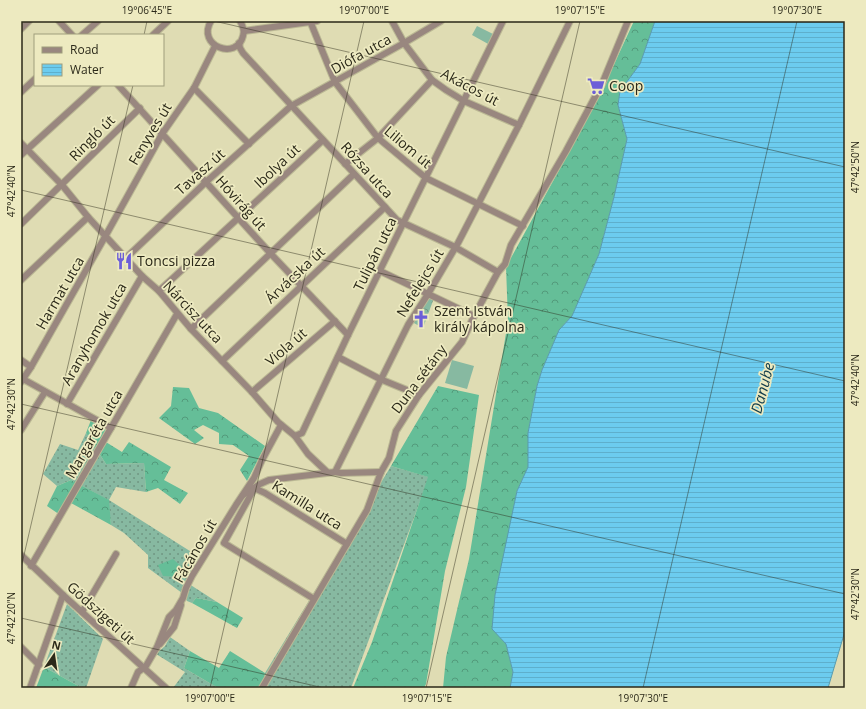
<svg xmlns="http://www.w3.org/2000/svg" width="866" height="709" font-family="'Open Sans',sans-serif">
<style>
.grass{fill:url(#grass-dots)}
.forest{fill:url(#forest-crowns)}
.park{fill:url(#park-crowns)}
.pitch{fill:#87b9a1}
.water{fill:url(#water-rules);stroke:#589baf}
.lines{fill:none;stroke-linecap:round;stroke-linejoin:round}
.minor-casing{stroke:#bbb894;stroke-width:8}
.minor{stroke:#99877f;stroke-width:6}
.ticks{fill:none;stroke:#2b2919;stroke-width:1;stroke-opacity:0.45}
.labels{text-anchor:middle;stroke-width:3.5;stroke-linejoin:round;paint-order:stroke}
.street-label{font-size:14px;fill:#2b2919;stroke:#edeac0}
.poi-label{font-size:14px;fill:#2b2919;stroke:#edeac0;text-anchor:start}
.water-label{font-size:15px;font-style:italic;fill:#103c4b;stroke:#edeac0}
.neatline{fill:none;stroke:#2b2919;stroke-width:1.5}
.ticks-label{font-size:10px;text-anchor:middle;fill:#2b2919}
</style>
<defs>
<pattern id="grass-dots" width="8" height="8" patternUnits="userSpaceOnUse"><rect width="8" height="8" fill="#87b9a1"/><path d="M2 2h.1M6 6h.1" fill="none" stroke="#6f9682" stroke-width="1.8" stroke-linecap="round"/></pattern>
<pattern id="forest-crowns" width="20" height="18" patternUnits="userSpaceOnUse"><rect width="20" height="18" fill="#65be98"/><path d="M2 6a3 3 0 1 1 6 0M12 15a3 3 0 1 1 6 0" fill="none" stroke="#539a7b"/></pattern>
<pattern id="park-crowns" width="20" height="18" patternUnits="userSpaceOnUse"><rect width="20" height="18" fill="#87b9a1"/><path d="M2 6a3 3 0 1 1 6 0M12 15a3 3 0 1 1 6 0" fill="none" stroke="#6f9682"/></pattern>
<pattern id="water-rules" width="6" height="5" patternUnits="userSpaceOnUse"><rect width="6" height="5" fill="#6cccef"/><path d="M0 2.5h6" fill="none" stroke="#5eafcc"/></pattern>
</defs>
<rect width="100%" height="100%" fill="#dfdcb3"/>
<g class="grass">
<path d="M86,433L106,464L144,463L146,492L116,487L109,500L201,558L186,582L217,602L196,598L192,603L187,601L182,593L148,568V555L124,533L111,525L108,500L71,480L57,486L43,474L60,444L78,450Z"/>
<path d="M391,466L429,477L351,688H262L265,673Z"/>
<path d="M67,604L103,639L86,688H82L44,667Z"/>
<path d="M170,637L190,651L184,668L218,688H173L185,672L156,654L165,646Z"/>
</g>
<g class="forest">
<path d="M634,21H655L640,64L620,91L618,105L627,139L614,197L599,254L572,316L559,330L542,370L537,386L528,433V467L517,491L492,628L506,644L513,672L510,688H443L446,657L469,559L508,321L506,267L598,99Z"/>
<path d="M438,386L479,395L466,487L445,571L426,684L424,688H353L372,642L428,477L391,466Z"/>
<path d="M173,387L189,388L199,408L218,413L265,446L247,481L240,470L249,456L233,445L219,444V433L203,425L194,430L204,438L195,444L159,418L171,406Z"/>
<path d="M91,420L106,430L101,439L122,452L129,442L171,467L164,480L188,493L180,504L158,488L146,492L144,463L106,464L86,433Z"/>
<path d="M71,480L109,500L111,525L71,503L63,517L47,506L57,486Z"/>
<path d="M173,559L184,569L181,577L163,576L158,565Z"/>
<path d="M196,598L217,602L243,618L237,628L192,603Z"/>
<path d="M190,651L219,668L230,651L265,673L262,688H218L184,668Z"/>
<path d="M44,667L82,688H36Z"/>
</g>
<path class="park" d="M429,295L434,298L423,328L412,322Z"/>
<g class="pitch">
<path d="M477,26L495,35L490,45L472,35Z"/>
<path d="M452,360L474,366L467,389L445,383Z"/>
</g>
<path class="water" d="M655,21H845V631L828,688H510L513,672L506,644L492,629L495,595L517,491L528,467V433L537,386L542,370L559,330L572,316L599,254L614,197L627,139L618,105L620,91L640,64Z"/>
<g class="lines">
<g class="minor-casing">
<g id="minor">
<path d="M59,21L72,35"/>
<path d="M211,21C196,46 237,61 243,36C245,31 243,26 240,21"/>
<path d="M310,21L335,82L378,138L426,178L523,226"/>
<path d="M392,21L404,43L432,80L446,90L464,101L519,125"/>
<path d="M21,29L29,21"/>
<path d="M244,31L317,21"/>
<path d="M82,35L98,21"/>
<path d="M153,35L168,21"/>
<path d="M239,43L240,48L243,53L397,220L455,247L498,272"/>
<path d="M118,85L271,254L348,335"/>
<path d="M194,88L249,144"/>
<path d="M21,92L35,79"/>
<path d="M21,143L62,185L88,217L142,276L159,291L191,329L252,392L278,422L295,436L302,433L348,335L503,21"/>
<path d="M21,155L98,85"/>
<path d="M345,164L378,138L432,80"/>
<path d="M21,224L140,108"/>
<path d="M126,258L206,182L291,106L404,43L441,21"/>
<path d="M380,271L474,316"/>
<path d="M21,280L88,217"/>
<path d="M159,291L323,140"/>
<path d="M191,329L354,174"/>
<path d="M338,357L380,379L419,395"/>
<path d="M21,360L31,367"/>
<path d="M222,361L385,207"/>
<path d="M23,379L111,428"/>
<path d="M21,382L31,367L106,235L162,134L194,88L215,46"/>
<path d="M252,392L335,321"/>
<path d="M67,404L142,276"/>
<path d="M21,430L45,392"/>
<path d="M295,436L308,454L327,472"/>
<path d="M335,472L341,473L381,472"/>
<path d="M254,488L265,493L347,544"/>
<path d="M254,489L224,543L314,599"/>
<path d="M243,495L260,484L269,480L335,472L408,325L428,294L458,243L519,125L570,21"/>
<path d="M21,555L63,595L166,688"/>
<path d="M31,566L177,314"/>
<path d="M82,612L116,554"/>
<path d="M160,644L174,627L181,605"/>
<path d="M21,647L39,665"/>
<path d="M30,688L63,595"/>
<path d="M131,688L138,672L146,666L157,647L169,617L176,610L183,598L186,588L192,576L236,505L254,478L262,460L281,425"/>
<path d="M262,688L367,510L381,472L389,458L396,431L419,395L462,342L474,316L498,272L505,264L511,245L566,151L602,84L628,21"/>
</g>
</g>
<use href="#minor" class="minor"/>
</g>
<path class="ticks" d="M214,21L845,167M144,35L147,21M21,190L845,381M21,404L845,594M21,568L133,85M21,618L324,688M210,688L364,21M426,688L580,21M643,688L797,21"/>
<defs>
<g id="supermarket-bare" transform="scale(1.38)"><path d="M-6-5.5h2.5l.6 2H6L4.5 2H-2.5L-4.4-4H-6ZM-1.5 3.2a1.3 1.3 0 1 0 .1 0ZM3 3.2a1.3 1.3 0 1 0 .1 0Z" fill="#6c5ed8" stroke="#edeac0" stroke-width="2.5" paint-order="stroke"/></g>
<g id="restaurant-bare" transform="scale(1.38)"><path d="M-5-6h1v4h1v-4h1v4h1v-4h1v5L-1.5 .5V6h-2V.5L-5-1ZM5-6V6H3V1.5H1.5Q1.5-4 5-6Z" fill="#6c5ed8" stroke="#edeac0" stroke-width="2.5" paint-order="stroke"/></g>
<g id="church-bare" transform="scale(1.38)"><path d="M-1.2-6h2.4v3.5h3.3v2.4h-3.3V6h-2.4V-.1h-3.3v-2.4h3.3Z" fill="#6c5ed8" stroke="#edeac0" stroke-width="2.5" paint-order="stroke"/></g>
</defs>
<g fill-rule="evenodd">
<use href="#supermarket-bare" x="596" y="86"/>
<use href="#restaurant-bare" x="124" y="261"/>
<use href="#church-bare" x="421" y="319"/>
</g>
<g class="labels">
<g class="street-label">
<text transform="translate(361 54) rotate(-29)" y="5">Diófa utca</text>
<text transform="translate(470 87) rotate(28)" y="5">Akácos út</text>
<text transform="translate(150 134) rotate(-59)" y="5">Fenyves út</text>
<text transform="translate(92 138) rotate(-45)" y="5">Ringló út</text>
<text transform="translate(408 147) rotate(40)" y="5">Liliom út</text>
<text transform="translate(277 166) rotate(-43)" y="5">Ibolya út</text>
<text transform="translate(367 170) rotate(48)" y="5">Rózsa utca</text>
<text transform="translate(200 172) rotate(-42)" y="5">Tavasz út</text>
<text transform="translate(241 203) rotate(48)" y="5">Hóvirág út</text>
<text transform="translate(375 254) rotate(-64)" y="5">Tulipán utca</text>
<text transform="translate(295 275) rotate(-43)" y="5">Árvácska út</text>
<text transform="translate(420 283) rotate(-59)" y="5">Nefelejcs út</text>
<text transform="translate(60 293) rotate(-60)" y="5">Harmat utca</text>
<text transform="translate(193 312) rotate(47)" y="5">Nárcisz utca</text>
<text transform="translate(94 334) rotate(-60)" y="5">Aranyhomok utca</text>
<text transform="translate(286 347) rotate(-41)" y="5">Viola út</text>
<text transform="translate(419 379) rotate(-53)" y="5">Duna sétány</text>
<text transform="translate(94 434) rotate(-60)" y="5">Margaréta utca</text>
<text transform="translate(307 505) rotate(32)" y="5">Kamilla utca</text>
<text transform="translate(195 551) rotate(-60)" y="5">Fácános út</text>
<text transform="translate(101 613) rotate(42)" y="5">Gödszigeti út</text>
</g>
<g class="poi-label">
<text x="609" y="91">Coop</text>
<text x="137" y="266">Toncsi pizza</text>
<text x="434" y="316">Szent István<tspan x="434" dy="16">király kápolna</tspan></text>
</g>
<g class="water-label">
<text transform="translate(763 388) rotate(-75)" y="5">Danube</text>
</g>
</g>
<rect width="866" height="709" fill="none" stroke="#edeac0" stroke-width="44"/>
<rect x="34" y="34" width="130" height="52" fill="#edeac0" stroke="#9f9d7d"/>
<rect x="42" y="47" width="20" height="6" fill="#99877f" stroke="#9f9d7d"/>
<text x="70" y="54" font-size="12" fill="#2b2919">Road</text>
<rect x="42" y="64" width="20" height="12" fill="url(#water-rules)" stroke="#9f9d7d"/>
<text x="70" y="74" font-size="12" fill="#2b2919">Water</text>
<g transform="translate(54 655) rotate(13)" stroke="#edeac0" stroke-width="3" paint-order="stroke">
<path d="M0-3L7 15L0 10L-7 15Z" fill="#2b2919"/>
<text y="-6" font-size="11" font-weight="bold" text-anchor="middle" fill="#2b2919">N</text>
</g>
<rect x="22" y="22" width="822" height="665" class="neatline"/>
<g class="ticks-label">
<text x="147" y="14">19°06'45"E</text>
<text x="364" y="14">19°07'00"E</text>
<text x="580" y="14">19°07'15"E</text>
<text x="797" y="14">19°07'30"E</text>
<text transform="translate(855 167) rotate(-90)" y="4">47°42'50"N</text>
<text transform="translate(11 191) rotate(-90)" y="4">47°42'40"N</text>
<text transform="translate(855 380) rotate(-90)" y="4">47°42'40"N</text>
<text transform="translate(11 404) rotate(-90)" y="4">47°42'30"N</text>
<text transform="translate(855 594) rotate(-90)" y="4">47°42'30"N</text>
<text transform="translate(11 618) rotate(-90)" y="4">47°42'20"N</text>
<text x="210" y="702">19°07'00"E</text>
<text x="427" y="702">19°07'15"E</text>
<text x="643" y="702">19°07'30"E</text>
</g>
</svg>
